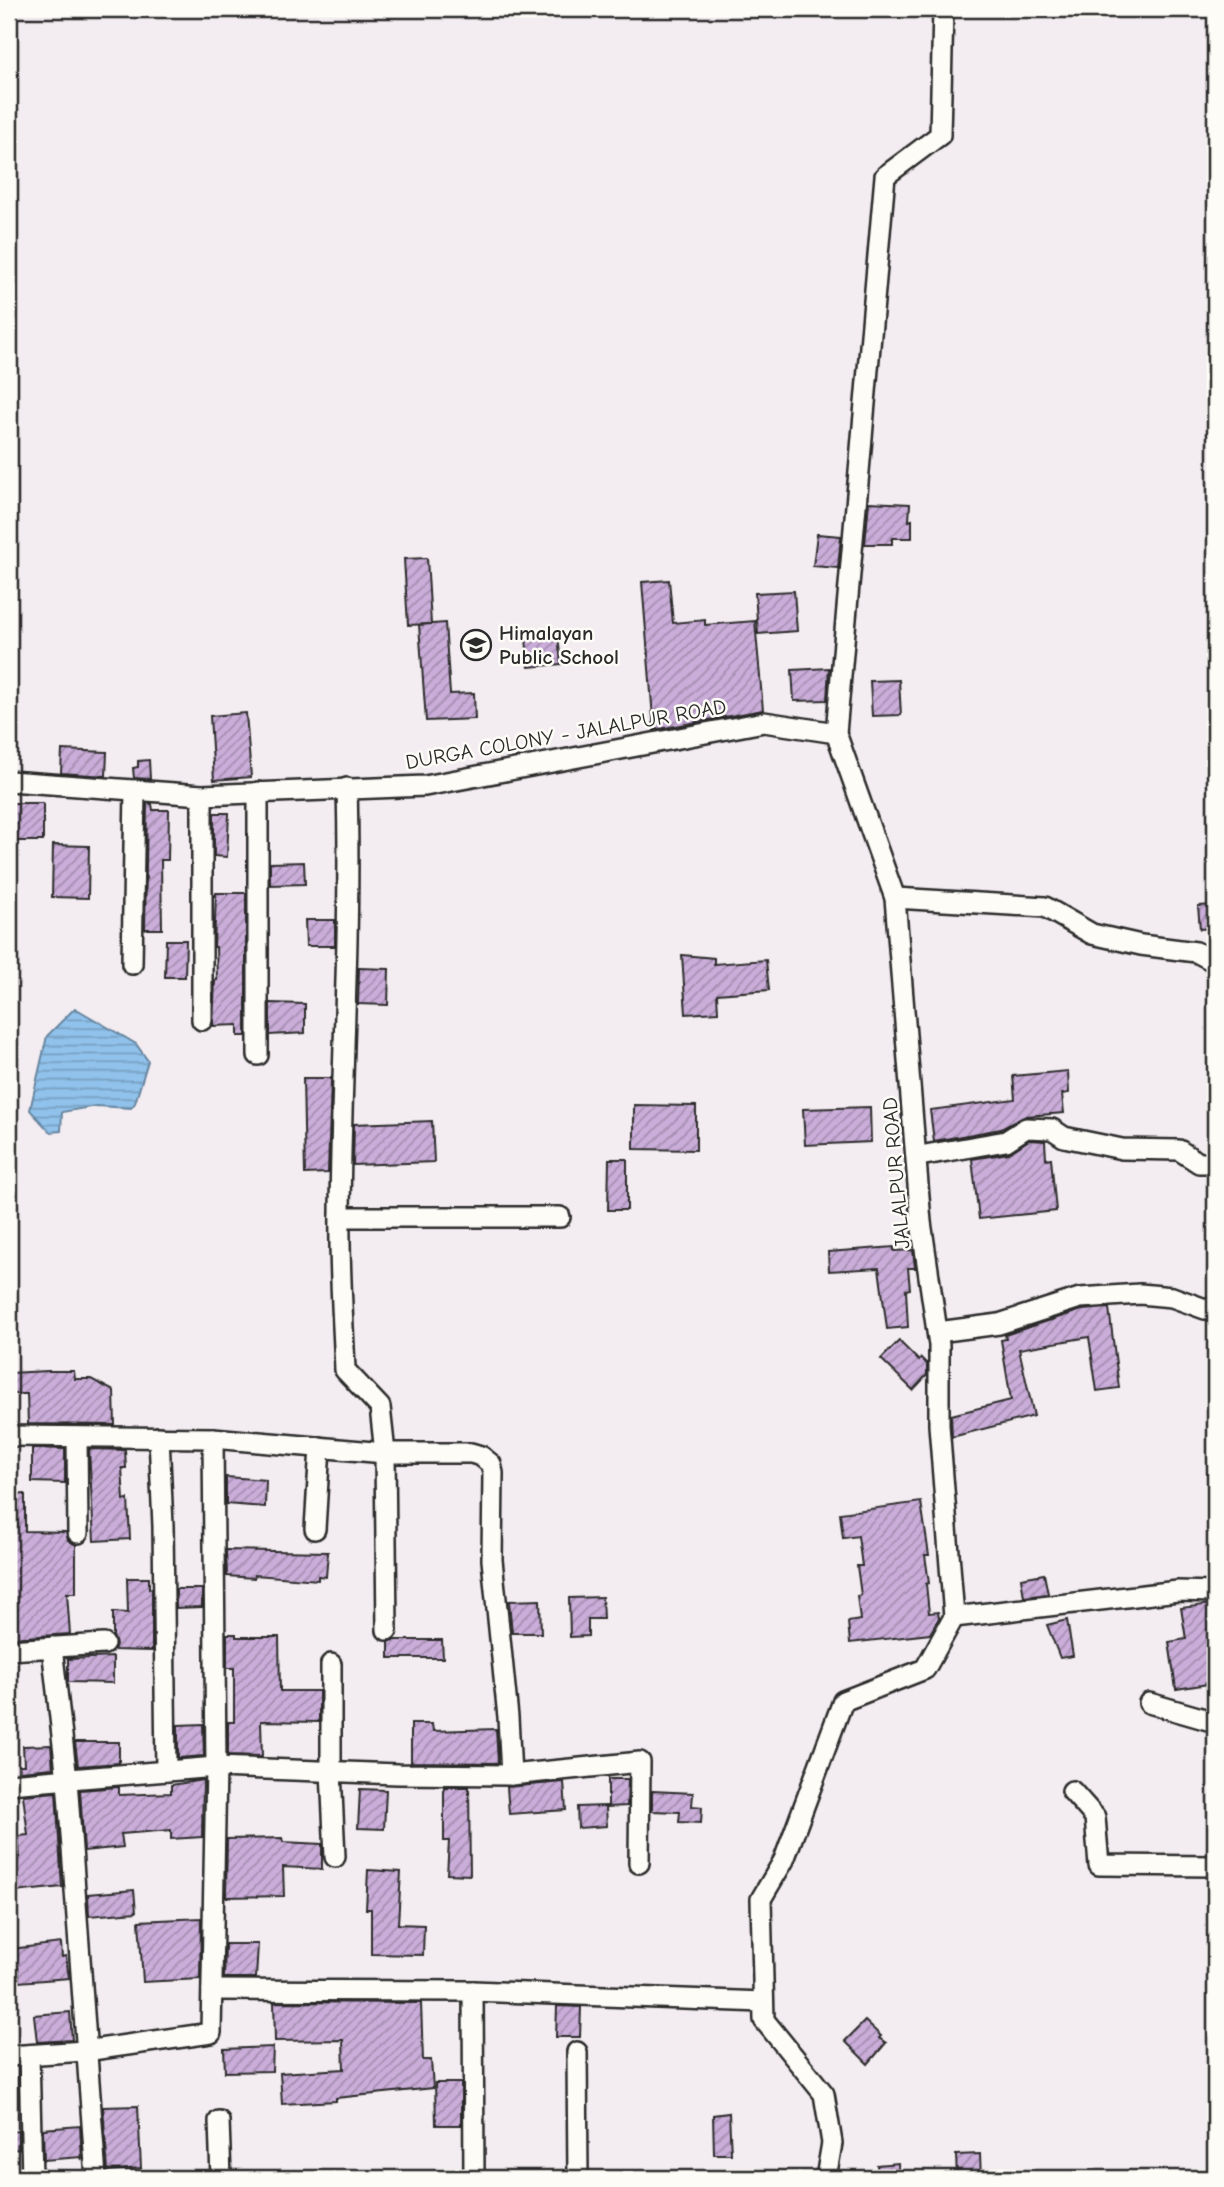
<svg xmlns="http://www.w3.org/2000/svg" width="1224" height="2187" font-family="'Comic Neue',sans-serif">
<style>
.water{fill:url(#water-rules);stroke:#68869f;stroke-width:2}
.building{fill:url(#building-hatch);stroke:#2b2b2b;stroke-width:2}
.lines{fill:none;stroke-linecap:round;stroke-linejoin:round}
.street-casing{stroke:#2b2b2b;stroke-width:24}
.street{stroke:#fdfcf7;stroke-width:19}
.labels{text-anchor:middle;stroke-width:5;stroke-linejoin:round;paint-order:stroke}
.poi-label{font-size:21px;font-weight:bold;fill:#2b2b2b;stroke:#fdfcf7;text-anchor:start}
.street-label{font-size:21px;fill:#2b2b2b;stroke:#fdfcf7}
</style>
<defs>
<pattern id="water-rules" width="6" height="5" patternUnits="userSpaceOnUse" patternTransform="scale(1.75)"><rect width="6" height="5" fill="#90c2ec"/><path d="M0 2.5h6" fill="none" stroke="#769ebf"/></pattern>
<pattern id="building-hatch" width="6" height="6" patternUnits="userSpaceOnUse" patternTransform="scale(1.75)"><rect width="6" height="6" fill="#caadd9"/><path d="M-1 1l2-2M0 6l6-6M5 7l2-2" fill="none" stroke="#a48db0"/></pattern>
</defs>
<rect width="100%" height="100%" fill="#f3ecf1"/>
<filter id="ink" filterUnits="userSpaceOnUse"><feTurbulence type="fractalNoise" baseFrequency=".0143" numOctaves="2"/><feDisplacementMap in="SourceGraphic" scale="14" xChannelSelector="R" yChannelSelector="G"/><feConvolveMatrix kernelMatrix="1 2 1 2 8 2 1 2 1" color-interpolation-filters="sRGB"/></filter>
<g filter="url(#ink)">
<path class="water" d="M75,1008L136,1044L148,1061L135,1103L131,1108L96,1106L62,1112L61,1131L50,1132L30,1110L47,1036Z"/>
<g class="building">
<path d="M869,502L910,504L909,521L912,520V538H892V544H865Z"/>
<path d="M817,534L841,536L838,568L813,566Z"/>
<path d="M427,558L431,624L408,625L404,559Z"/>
<path d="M669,580L673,623L705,620V625L755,621L763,710L654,730L642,582Z"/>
<path d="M794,591L797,631L758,634L755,593Z"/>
<path d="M445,623L450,694L474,693L475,719L426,721L419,625Z"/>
<path d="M558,635L561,664L529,667L526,639Z"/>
<path d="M829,668L827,700L794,701L792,670Z"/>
<path d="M899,680L901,715L872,716L870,681Z"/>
<path d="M246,713L251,777L214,780L210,716Z"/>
<path d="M62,750L107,752L106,776L61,773Z"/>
<path d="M149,760L150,779L134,778L133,768L138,767V761Z"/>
<rect x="9" y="803" width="34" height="38"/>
<path d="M147,803L152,804L153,810H169L168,860H161L162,929H145Z"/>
<path d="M214,813H229L227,857L214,856Z"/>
<path d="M53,845L89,846L88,898L52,897Z"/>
<path d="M304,862L305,884L270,885V863Z"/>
<path d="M216,893H246V1036H238V1025L213,1026L215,980H217L216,947H214Z"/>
<path d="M1215,905V928L1200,929L1198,906Z"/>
<path d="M305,920H335V946H306Z"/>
<path d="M166,940H186L185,977H165Z"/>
<path d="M682,955L714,958V964L766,960L769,990L717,994L718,1012L686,1014Z"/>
<path d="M359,968L389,969L388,1005L358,1004Z"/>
<path d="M270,1003L305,1004V1033L270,1035Z"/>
<path d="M1068,1071L1069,1093L1062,1094L1064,1113L1026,1116L1001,1129L934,1141L930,1110L1015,1099L1013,1076Z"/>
<path d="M303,1078H331L328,1173L305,1174Z"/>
<path d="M634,1105L696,1106V1150L634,1149Z"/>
<path d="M870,1107L871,1142L805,1145L803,1109Z"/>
<path d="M432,1121L434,1162L353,1165L354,1124Z"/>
<path d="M1029,1140L1045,1141L1046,1159L1051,1158L1056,1211L979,1219L972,1159L1009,1153Z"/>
<path d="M609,1159H627V1210H608Z"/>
<path d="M894,1247V1251L913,1250L915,1268H908L910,1289L906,1290L908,1327L887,1329L879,1268L829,1271L828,1252Z"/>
<path d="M1109,1308L1119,1388L1097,1391L1089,1337L1019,1349L1034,1416L952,1437L951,1415L1011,1400L1001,1340L1006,1339L1005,1335L1082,1310Z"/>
<path d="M899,1341L919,1361L921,1358L927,1364V1375L913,1390L881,1359Z"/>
<path d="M48,1371H74L75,1379H91L114,1391L115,1425L28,1424L27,1394H9V1373Z"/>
<path d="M32,1448L65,1449V1483L32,1482Z"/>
<path d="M89,1449L125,1450L126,1468H122L124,1500L128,1499L130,1539L94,1541Z"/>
<path d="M226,1477L266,1480L265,1507L226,1504Z"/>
<path d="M25,1494V1531L66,1532L68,1540L76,1545V1593H67L70,1634L9,1638V1495Z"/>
<path d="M921,1502L929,1555H925L929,1583L926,1584L929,1613L938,1612L939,1618L930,1634L850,1643L848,1622L860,1620L857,1596L861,1595L857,1566H862L858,1536L843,1538L840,1513Z"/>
<path d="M226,1550L328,1552L326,1577L318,1576V1580L255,1575L254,1578L227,1576Z"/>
<path d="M1044,1574L1048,1594L1024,1597L1021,1578Z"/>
<path d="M127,1578H149V1589L152,1588V1651L114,1650L116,1644L113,1636V1612L128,1613Z"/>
<path d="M176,1589H202V1607L176,1608Z"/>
<path d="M602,1597L603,1619H588V1636L570,1637L569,1598Z"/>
<path d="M540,1600L541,1633H512L509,1601Z"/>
<path d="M1211,1604L1215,1629V1683L1176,1689L1169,1642L1186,1639L1181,1608Z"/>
<path d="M1067,1620L1073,1656L1060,1658L1047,1625Z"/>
<path d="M227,1634H236V1637H279L280,1691H319V1722L261,1721L262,1756L228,1755V1722H234V1668H227Z"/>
<path d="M393,1640H442L443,1658H389V1642Z"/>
<path d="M113,1657V1683L68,1682V1659Z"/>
<path d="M203,1724L204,1756L178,1758V1725Z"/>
<path d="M411,1724H432L433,1731L496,1729L498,1763L411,1762Z"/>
<path d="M75,1742H119V1763L78,1766Z"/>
<path d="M51,1745L53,1768L20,1771L19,1765H24L23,1746Z"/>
<path d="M608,1779H628L627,1806L608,1807Z"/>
<path d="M203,1780L202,1837L171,1839V1830L121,1834L123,1847L84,1851L80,1790L119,1787V1795L171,1793V1785Z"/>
<path d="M564,1782L566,1810L509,1814L507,1787Z"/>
<path d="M444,1787H469L470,1875L447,1874L449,1841H444Z"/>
<path d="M360,1789L386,1790L384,1829L358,1828Z"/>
<path d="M652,1791L693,1793L692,1806L702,1807L701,1823L679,1822L680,1812L652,1811Z"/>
<path d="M56,1792L62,1887L15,1892L11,1858L20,1857L18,1836L28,1835L23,1795Z"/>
<path d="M606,1806L607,1826L578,1828L577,1807Z"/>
<path d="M282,1838L283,1842L322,1844V1869L283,1867L284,1896L226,1897L227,1839Z"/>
<path d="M368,1870L401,1872L398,1924L424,1925L423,1955L371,1954V1909H366Z"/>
<path d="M134,1890L136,1912L89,1916L88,1894Z"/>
<path d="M201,1918L200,1979L143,1982L139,1921Z"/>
<path d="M61,1943L62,1957L66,1956L69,1978L19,1982L18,1968H13L11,1949Z"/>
<path d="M225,1944H258L256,1978H224Z"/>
<path d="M274,2002L421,2003L423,2060H431L433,2088L336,2098V2101L282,2104L280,2073L344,2069L343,2040L275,2041Z"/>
<path d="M557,2006L581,2007L580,2037H556Z"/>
<path d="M70,2012L72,2040L37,2042L34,2015Z"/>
<path d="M865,2021L881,2036L879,2038L886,2043L868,2064L845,2041Z"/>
<path d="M273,2047L272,2071L225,2072L224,2049Z"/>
<path d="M435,2083H461V2125H436Z"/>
<path d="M138,2106L141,2168L108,2171L103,2107Z"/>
<path d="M729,2113L731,2154H714L713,2115Z"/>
<path d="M80,2126L82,2160L81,2157L44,2160L43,2129Z"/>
<path d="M19,2131V2149L9,2150V2132Z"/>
<path d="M980,2154L981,2178H957L956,2155Z"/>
<path d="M898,2163L899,2178H878L877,2165Z"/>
</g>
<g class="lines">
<g class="street-casing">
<g id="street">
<path d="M943,9L940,135L885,176L836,733L895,898L921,1222L939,1345V1425L954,1617"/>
<path d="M9,781L202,795L425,786L764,722L836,733"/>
<path d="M347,788C351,931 341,1073 340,1215C339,1267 343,1319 345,1370L380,1407L385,1453L387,1630"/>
<path d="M202,795V1020"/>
<path d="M895,898L1045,907L1092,934L1141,945L1196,952L1215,962"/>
<path d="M132,964L135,790"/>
<path d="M258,1055V792"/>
<path d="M925,1155L1006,1141L1026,1128L1052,1129L1064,1137L1122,1149L1179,1150L1199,1163H1215"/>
<path d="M340,1217H560"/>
<path d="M938,1332L999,1324L1080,1298L1140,1294L1172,1297L1205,1309L1215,1306"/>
<path d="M9,1436L213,1438L216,1767L211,2033L85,2051L9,2056"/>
<path d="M77,1437L78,1533"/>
<path d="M159,1437L163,1526L166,1771"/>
<path d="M213,1438L385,1453H471L481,1456L491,1464L493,1473L492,1560L508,1717L511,1775"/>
<path d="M315,1529L320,1447"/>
<path d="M954,1617L1178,1591L1215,1592"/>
<path d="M52,1647L67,1780L96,2178"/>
<path d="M9,1650L104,1644"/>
<path d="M331,1664V1771L335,1857"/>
<path d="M1149,1703L1215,1722"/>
<path d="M9,1784L216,1767L398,1774L511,1775L640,1762L639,1863"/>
<path d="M1072,1791L1095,1817L1099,1865L1215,1866"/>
<path d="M212,1990L473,1991L763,2002"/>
<path d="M473,1991L474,2178"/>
<path d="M577,2052L578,2178"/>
<path d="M29,2055L32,2178"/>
<path d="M219,2121L221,2178"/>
<path d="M826,2178L832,2143L824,2094L764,2020L761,1899L784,1860L843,1701L925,1669L954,1617"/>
</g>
</g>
<use href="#street" class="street"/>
</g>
</g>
<defs>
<g id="school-ring" transform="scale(1.575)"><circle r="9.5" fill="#fdfcf7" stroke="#2b2b2b" stroke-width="1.5"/><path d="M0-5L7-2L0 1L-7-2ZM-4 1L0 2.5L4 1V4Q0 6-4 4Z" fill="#2b2b2b"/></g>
</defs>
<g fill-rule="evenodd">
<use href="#school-ring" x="476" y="645"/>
</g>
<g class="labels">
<g class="poi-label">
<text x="499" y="640">Himalayan<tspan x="499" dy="24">Public School</tspan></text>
</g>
<g class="street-label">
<text transform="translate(566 734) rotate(-10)" y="7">DURGA COLONY - JALALPUR ROAD</text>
<text transform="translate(896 1173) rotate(-95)" y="7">JALALPUR ROAD</text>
</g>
</g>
<rect width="1224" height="2187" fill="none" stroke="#fdfcf7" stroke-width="35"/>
<rect x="18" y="18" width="1189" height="2152" fill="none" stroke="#2b2b2b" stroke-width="2.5" filter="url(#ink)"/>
</svg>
